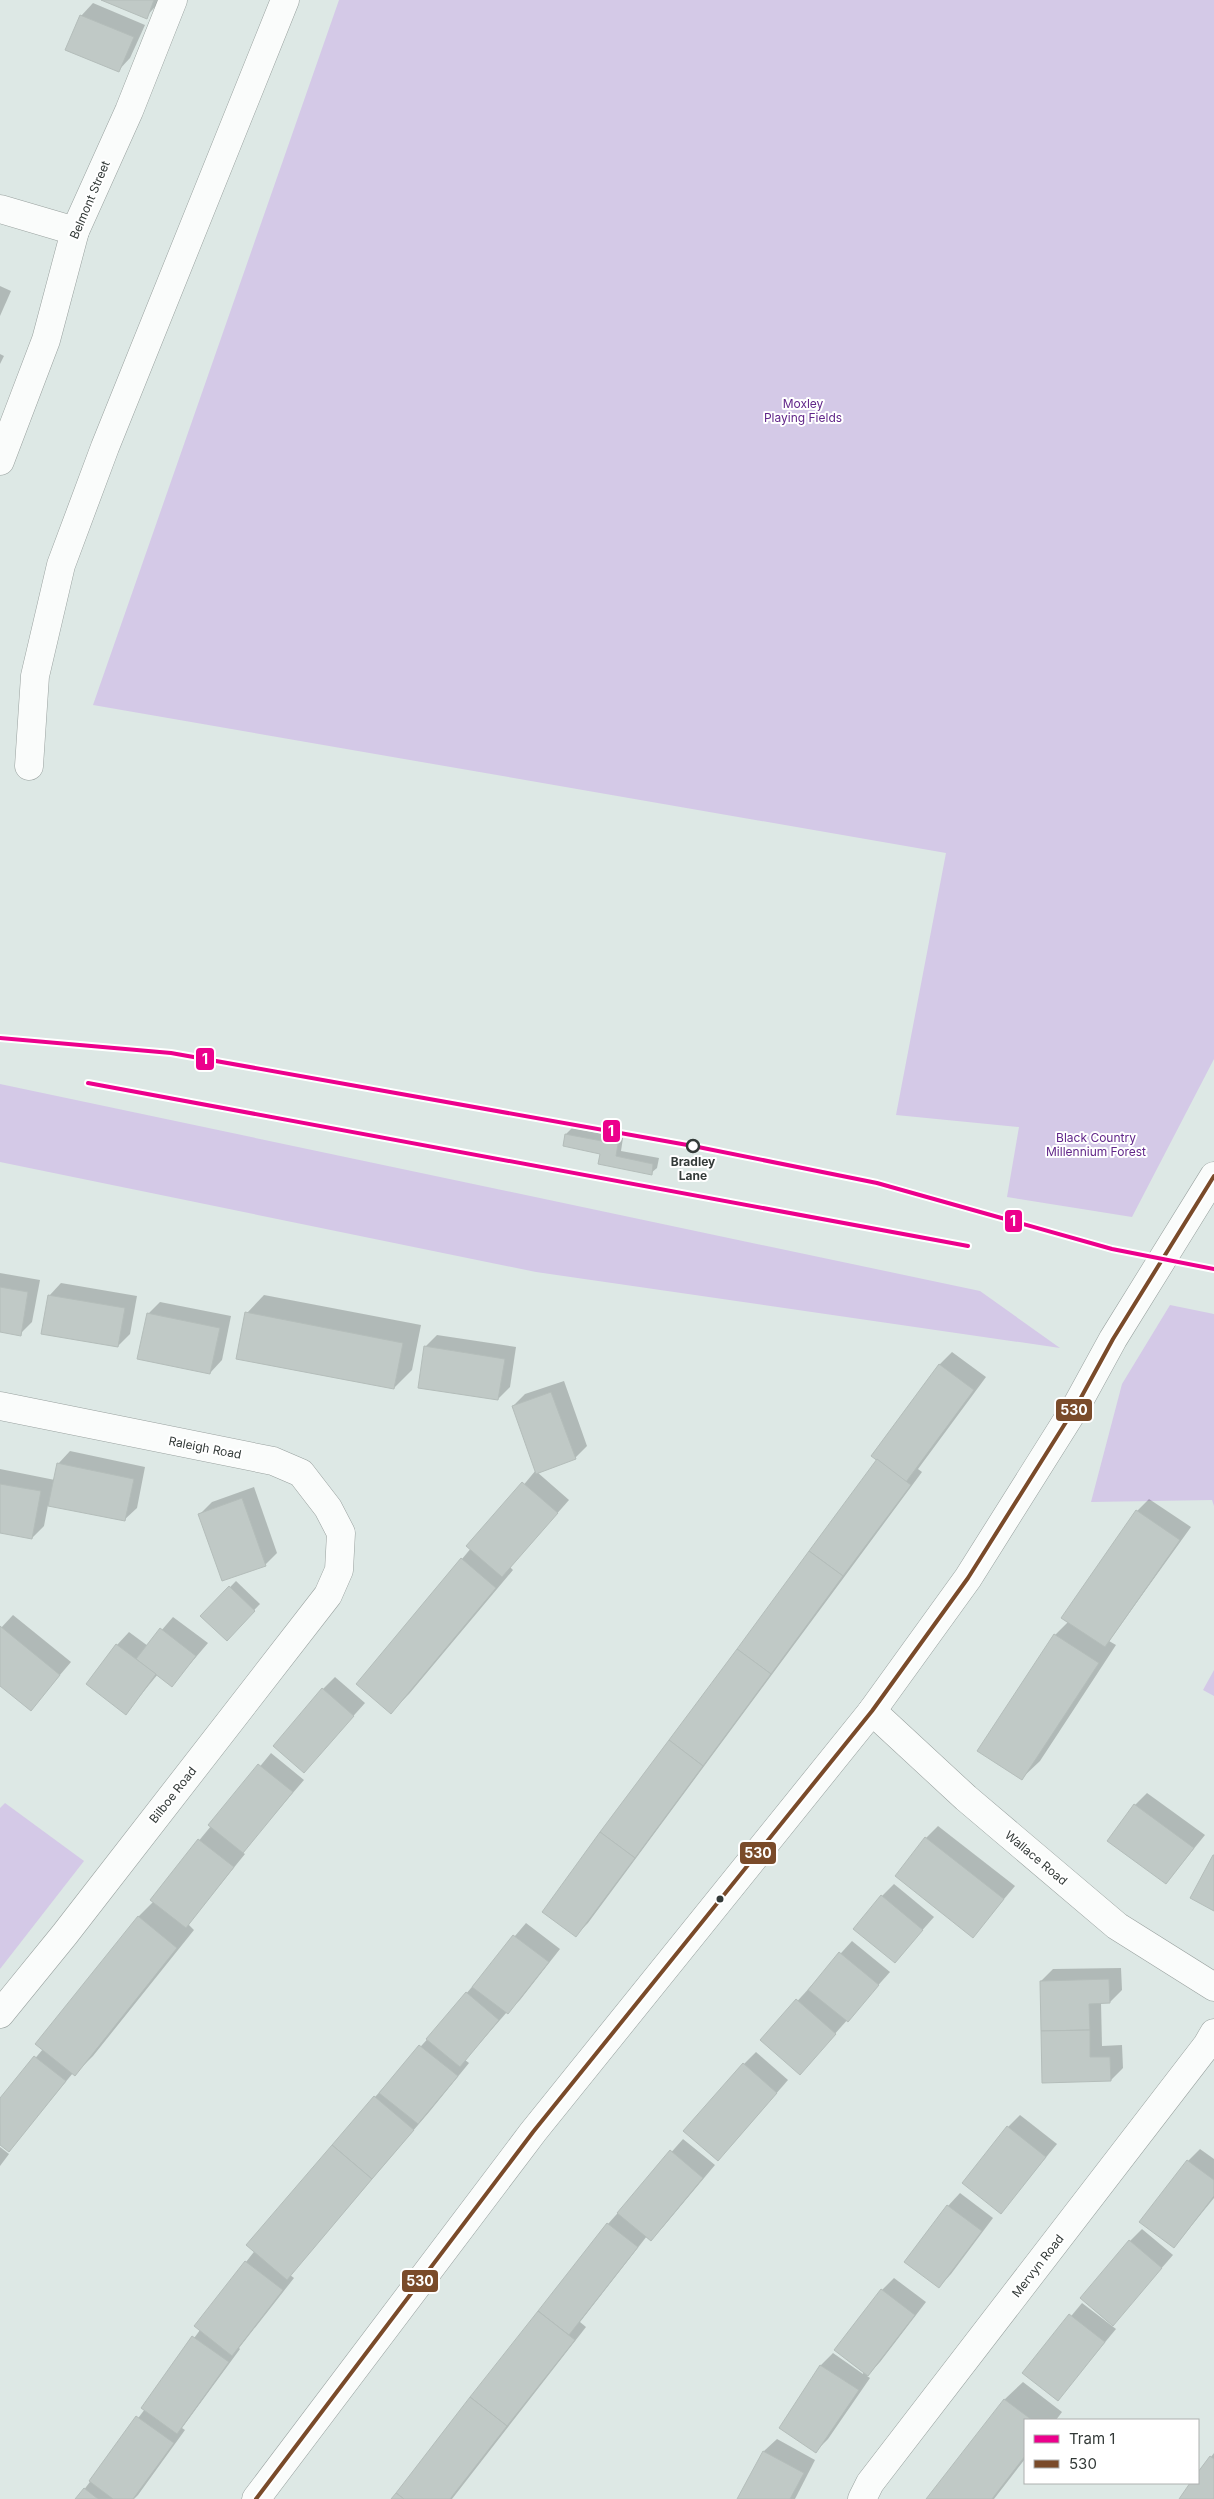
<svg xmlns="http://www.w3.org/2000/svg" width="1214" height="2499" font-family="Inter,sans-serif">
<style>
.green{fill:#d4c9e7}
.shadow{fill:#0003}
.building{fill:#c0c9c6;stroke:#b4bdba}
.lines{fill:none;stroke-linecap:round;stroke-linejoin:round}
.street-casing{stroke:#98a09e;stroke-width:29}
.secondary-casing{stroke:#98a09e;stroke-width:29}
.street{stroke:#fafcfb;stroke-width:28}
.secondary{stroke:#fafcfb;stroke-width:28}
.bus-1-casing{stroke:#fff;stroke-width:8}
.bus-1{stroke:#7a4b2a;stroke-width:4}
.tram-1-casing{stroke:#fff;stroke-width:8}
.tram-1{stroke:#ec008c;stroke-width:4}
.stop-dot{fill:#fff;stroke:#333a38;stroke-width:2.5}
.bus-dot{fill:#333a38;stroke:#fff;stroke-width:2}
.labels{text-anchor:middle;stroke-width:4;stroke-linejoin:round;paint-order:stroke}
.street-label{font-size:12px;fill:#333a38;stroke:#fff}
.park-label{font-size:12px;fill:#612689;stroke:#fff}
.stop-label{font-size:12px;font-weight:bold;fill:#333a38;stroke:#fff}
.line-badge{stroke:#fff;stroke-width:2}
.badge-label{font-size:14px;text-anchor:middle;font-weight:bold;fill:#fff}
</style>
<rect width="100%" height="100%" fill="#dde8e5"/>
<g class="green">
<path d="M339,0H1214V1059L1132,1217L1007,1197L1019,1127L896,1115L946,853L93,705Z"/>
<path d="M0,1084L980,1291L1060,1348L536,1272L0,1162Z"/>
<path d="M1170,1305L1214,1314V1506L1212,1500L1091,1502L1122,1384Z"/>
<path d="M1214,1670V1696L1203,1690Z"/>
<path d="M5,1803L84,1861L0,1969V1808Z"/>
</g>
<g class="shadow">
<path d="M105,0H161L146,17Z"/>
<path d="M93,3L145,25L130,58L118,71L81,16Z"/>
<path d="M0,286L11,291L0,316Z"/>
<path d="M0,354L4,356L0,364Z"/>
<path d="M572,1128L623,1138L621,1151L659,1158L657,1168L651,1173L601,1153L564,1145L566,1134Z"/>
<path d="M0,1273L40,1280L32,1322L20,1334L0,1331Z"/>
<path d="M61,1283L137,1296L130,1334L118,1346L49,1296Z"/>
<path d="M264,1295L421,1325L412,1370L394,1388L247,1313Z"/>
<path d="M160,1302L231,1316L222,1360L210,1373L148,1314Z"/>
<path d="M437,1335L516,1347L510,1387L498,1399L425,1347Z"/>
<path d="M952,1352L986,1377L918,1469L922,1472L588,1923L576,1935L878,1459L873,1455L940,1364Z"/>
<path d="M564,1381L587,1446L575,1458L537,1472L569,1500L510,1567L513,1570L409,1694L391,1712L462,1559L536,1470L513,1406L525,1394Z"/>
<path d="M70,1451L145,1467L137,1508L124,1520L48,1505L44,1526L32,1538L0,1532V1469L55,1480L58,1464Z"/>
<path d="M254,1487L277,1553L265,1565L200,1514L212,1502Z"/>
<path d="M1149,1499L1191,1527L1109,1641L1116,1645L1040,1761L1022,1778L1055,1635L1069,1621L1137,1511Z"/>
<path d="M236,1581L260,1604L227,1639L202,1616Z"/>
<path d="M13,1615L71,1662L31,1709L0,1684V1629Z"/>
<path d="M173,1617L208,1643L172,1685L158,1674L126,1713L88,1684L117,1645L129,1632L148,1646Z"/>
<path d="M335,1677L365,1703L304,1771L323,1689Z"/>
<path d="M271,1753L304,1780L242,1852L245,1854L188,1924L194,1930L93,2056L75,2074L73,2073L9,2150L0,2143V2100L43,2049L138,1917L154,1901L151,1899Z"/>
<path d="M1147,1793L1205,1835L1166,1883L1109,1841L1135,1805Z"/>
<path d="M938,1826L1015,1886L973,1936L926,1838Z"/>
<path d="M894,1884L934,1917L895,1961L882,1896Z"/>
<path d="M526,1923L560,1949L520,2000L507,2012L465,2060L469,2063L430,2111L290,2275L294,2278L239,2348L240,2349L182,2428L185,2430L138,2495L134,2499H77L145,2409L143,2408L200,2330L246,2262L375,2097L432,2034Z"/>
<path d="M852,1941L890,1972L800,2073L762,2040Z"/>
<path d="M1121,1968L1122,1990L1110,2002H1101L1102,2046L1122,2045L1123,2068L1111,2080L1043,2082L1041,1981L1053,1969Z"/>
<path d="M756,2052L788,2080L730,2147L744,2064Z"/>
<path d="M1020,2115L1057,2144L1001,2212L1008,2127Z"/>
<path d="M683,2139L715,2165L663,2227L651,2239L647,2236L580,2322L586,2327L452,2499H392L608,2224Z"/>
<path d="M0,2147L9,2154L0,2166Z"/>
<path d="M1200,2149L1214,2159V2198L1174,2247L1141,2222L1188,2161Z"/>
<path d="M960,2193L993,2218L951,2274L939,2287L948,2206Z"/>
<path d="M1142,2229L1173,2255L1113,2324L1130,2241Z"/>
<path d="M894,2278L926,2302L880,2362L867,2376L870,2378L828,2439L816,2451L780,2428L821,2365L833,2353L863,2374L882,2290Z"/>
<path d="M1082,2303L1116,2329L1058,2399L1024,2373Z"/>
<path d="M1023,2382L1062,2412L1056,2420H1025V2459L994,2499H928L1005,2399Z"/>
<path d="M777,2439L815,2460L795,2499H739L764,2451Z"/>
<path d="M1214,2453V2499H1180L1192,2483H1198V2474Z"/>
</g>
<g class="building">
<path d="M101,0H154L147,19Z"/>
<path d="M80,15L134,37L119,72L65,50Z"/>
<path d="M565,1134L618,1144L616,1156L653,1164L652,1175L598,1164L600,1154L563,1146Z"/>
<path d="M0,1287L28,1292L21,1336L0,1332Z"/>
<path d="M48,1295L125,1308L118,1347L41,1334Z"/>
<path d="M245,1312L403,1343L394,1389L236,1359Z"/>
<path d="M147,1313L220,1328L210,1374L137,1359Z"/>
<path d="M424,1346L505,1359L498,1400L418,1388Z"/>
<path d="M939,1364L974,1390L906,1482L871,1456Z"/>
<path d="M551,1392L576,1459L536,1474L512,1406Z"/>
<path d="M877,1459L911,1485L843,1576L809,1551Z"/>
<path d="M57,1463L134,1479L125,1521L48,1506Z"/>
<path d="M522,1482L558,1513L502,1577L466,1546Z"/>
<path d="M0,1484L41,1491L32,1539L0,1533Z"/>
<path d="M242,1498L266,1566L222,1581L198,1514Z"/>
<path d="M1136,1510L1180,1540L1105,1647L1061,1618Z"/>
<path d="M809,1551L843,1576L771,1674L737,1649Z"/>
<path d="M461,1558L496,1588L391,1714L356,1684Z"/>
<path d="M229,1586L255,1611L227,1641L200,1616Z"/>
<path d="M0,1626L60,1675L31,1711L0,1686Z"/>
<path d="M160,1628L196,1656L172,1687L136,1659Z"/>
<path d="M1054,1634L1099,1663L1022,1780L977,1751Z"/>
<path d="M116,1644L156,1674L126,1715L86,1684Z"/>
<path d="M737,1649L771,1674L703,1766L669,1740Z"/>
<path d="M322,1688L354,1716L304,1773L273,1746Z"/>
<path d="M669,1740L703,1766L635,1858L600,1832Z"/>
<path d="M258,1764L293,1792L243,1853L208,1825Z"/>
<path d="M1134,1804L1194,1848L1166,1884L1107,1841Z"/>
<path d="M600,1832L635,1858L576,1937L542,1912Z"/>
<path d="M925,1837L1004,1899L973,1938L895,1876Z"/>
<path d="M198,1839L234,1867L186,1928L150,1900Z"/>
<path d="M1213,1855H1214V1911L1190,1898Z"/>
<path d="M881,1895L923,1930L895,1963L853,1929Z"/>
<path d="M138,1916L177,1948L75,2076L35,2044Z"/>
<path d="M513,1935L549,1962L508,2014L472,1987Z"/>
<path d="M839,1952L879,1985L848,2022L808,1990Z"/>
<path d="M1109,1979L1110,2003L1089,2004L1090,2030L1041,2031L1040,1981Z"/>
<path d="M466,1992L499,2020L460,2067L426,2039Z"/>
<path d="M796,1999L836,2034L800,2075L760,2040Z"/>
<path d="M1090,2030V2057H1110L1111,2081L1042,2083L1041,2031Z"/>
<path d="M419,2045L458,2076L418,2124L379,2093Z"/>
<path d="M34,2056L66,2081L9,2152L0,2145V2098Z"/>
<path d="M743,2063L777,2093L718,2161L683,2131Z"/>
<path d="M374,2096L414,2130L372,2179L332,2145Z"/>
<path d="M1007,2126L1046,2157L1001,2214L962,2183Z"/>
<path d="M332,2145L372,2179L287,2280L246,2245Z"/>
<path d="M670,2150L703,2178L651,2241L617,2213Z"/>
<path d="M1187,2160L1214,2180V2196L1174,2248L1139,2222Z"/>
<path d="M947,2205L982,2231L939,2288L904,2262Z"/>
<path d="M607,2223L638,2247L569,2335L538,2311Z"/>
<path d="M1129,2240L1162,2268L1113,2326L1080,2298Z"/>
<path d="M245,2261L283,2290L232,2356L194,2326Z"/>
<path d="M881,2289L915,2315L868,2376L834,2350Z"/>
<path d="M538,2311L575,2340L507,2426L470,2397Z"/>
<path d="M1069,2314L1105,2342L1058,2401L1022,2373Z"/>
<path d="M192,2336L229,2362L177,2434L141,2408Z"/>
<path d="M820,2365L859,2390L816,2453L779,2428Z"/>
<path d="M470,2397L507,2426L450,2499H404L396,2493Z"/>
<path d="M1004,2399L1032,2420H1025V2456L992,2499H926Z"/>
<path d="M136,2416L174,2443L133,2499H113L89,2481Z"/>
<path d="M763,2451L804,2473L790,2499H737Z"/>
<path d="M1210,2456L1214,2459V2499H1179L1190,2483H1198V2472Z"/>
<path d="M84,2488L98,2499H75Z"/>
<path d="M396,2493L404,2499H391Z"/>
</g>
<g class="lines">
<g class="street-casing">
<g id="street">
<path d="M0,209L75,231"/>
<path d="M0,461L46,340L75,231L129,111L173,0"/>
<path d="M29,766L35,676L61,565L105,447L285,0"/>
<path d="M0,1406L273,1461L301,1473L328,1508L341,1533L339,1570L328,1595L65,1934L0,2014"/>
<path d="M872,1711L966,1798L1117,1926L1214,1987"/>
<path d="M862,2499L870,2483L1207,2045L1214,2033"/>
</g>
</g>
<g class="secondary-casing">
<path id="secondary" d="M256,2499L533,2132L872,1711L968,1578L1078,1403L1113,1339L1214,1176"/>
</g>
<use href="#street" class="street"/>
<use href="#secondary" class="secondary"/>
<g class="bus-1-casing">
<path id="bus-1" d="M256,2499L533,2132L872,1711L968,1578L1078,1403L1113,1339L1214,1176"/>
</g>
<use href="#bus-1" class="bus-1"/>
<g class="tram-1-casing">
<g id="tram-1">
<path d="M0,1038L171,1053L693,1146L877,1183L1112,1249L1214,1269"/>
<path d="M88,1083L968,1246"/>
</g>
</g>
<use href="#tram-1" class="tram-1"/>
</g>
<circle class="stop-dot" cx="693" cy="1146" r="6"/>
<circle class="bus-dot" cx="720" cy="1899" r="4.5"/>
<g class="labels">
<g class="street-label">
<text transform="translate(90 200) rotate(-67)" y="4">Belmont Street</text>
<text transform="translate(205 1448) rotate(11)" y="4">Raleigh Road</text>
<text transform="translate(173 1795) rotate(-52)" y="4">Bilboe Road</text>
<text transform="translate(1036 1858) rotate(40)" y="4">Wallace Road</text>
<text transform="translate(1038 2266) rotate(-52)" y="4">Mervyn Road</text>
</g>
<g class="park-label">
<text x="803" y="408">Moxley<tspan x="803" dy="14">Playing Fields</tspan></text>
<text x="1096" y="1142">Black Country<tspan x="1096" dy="14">Millennium Forest</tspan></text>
</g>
<g class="stop-label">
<text x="693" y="1166">Bradley<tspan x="693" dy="14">Lane</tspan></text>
</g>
</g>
<g class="line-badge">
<rect x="195" y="1047" width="20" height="24" rx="5" fill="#ec008c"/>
<rect x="602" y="1119" width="19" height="24" rx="5" fill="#ec008c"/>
<rect x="1004" y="1209" width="19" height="24" rx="5" fill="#ec008c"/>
<rect x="1055" y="1398" width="38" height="24" rx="5" fill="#7a4b2a"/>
<rect x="739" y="1841" width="38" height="24" rx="5" fill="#7a4b2a"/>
<rect x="401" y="2269" width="38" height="24" rx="5" fill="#7a4b2a"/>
</g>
<g class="badge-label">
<text x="205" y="1064">1</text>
<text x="611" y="1136">1</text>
<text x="1013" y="1226">1</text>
<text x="1074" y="1415">530</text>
<text x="758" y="1858">530</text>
<text x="420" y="2286">530</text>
</g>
<rect x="1024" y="2419" width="175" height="65" fill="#ffffff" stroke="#adb0af"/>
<rect x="1034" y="2435" width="25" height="8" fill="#ec008c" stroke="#adb0af"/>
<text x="1069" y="2444" font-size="15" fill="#333a38">Tram 1</text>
<rect x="1034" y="2460" width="25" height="8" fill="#7a4b2a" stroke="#adb0af"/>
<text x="1069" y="2469" font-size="15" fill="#333a38">530</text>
</svg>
